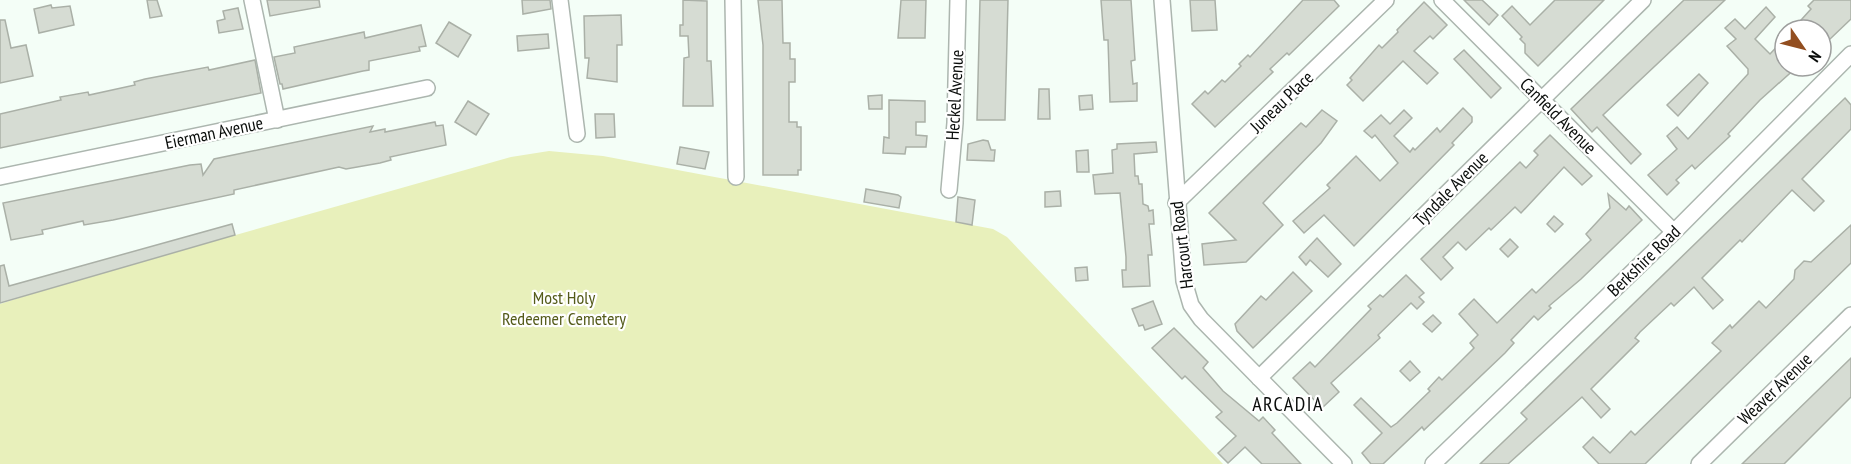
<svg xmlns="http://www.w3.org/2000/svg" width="1851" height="464" font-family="'PT Sans Narrow',sans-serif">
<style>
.green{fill:#e8f0bb}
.building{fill:#d6dcd3;stroke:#aab0a7;stroke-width:1.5}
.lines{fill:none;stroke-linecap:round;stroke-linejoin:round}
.minor-casing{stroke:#acb6af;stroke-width:18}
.minor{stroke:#fff;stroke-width:15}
.labels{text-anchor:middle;stroke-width:4.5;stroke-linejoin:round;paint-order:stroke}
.street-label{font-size:18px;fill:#090c0a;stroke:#fff}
.park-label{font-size:18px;fill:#545b1a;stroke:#fff}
.neighbourhood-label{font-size:20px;letter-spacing:1.5px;fill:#090c0a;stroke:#fff}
</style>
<rect width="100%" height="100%" fill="#f4fef7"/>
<path class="green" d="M549,151L603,156L993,229L1007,237L1223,464H0V304L66,283L511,157Z"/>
<g class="building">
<path d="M147,0H157L162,16L150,18Z"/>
<path d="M267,0H319L320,7L270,16Z"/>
<path d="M522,0H550L551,9L523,14Z"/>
<path d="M683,0L707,1V61H711L713,106H683L684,58L689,57L688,36H680V25H683Z"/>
<path d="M758,0H782L783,43H790V59H795V82H789V122H797V127H801V170H798V175H763V45Z"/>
<path d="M901,0H926L925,38H898Z"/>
<path d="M980,0H1008L1005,120H977Z"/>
<path d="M1101,0H1131L1135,60L1131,61L1133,84L1137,83V101L1110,102L1108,40H1104Z"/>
<path d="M1190,0H1215L1217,30L1192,31Z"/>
<path d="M1303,0H1334L1339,6L1289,55L1287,53L1270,69L1273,72L1215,127L1192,104L1205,91L1208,94L1222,80L1225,82L1241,66L1239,64L1248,55L1250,57Z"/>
<path d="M1464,0H1482L1498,15L1489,25Z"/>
<path d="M1555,0H1604L1538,66L1525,53V44L1520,39L1522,37L1502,16L1512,6L1530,25Z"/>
<path d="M1684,0H1725L1603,115L1641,154L1631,164L1597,127L1592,132L1571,109Z"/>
<path d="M1814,0H1851V19L1829,40L1821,30H1792L1811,9L1808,6Z"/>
<path d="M1424,2L1447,25L1433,39L1430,36L1414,51L1438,73L1427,84L1403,61L1363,101L1347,85L1352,80L1350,78L1379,45L1382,48L1398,32L1397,30Z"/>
<path d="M51,5L52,8L70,6L74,25L39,33L34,9Z"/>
<path d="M1766,7L1775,17L1755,39L1770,54L1785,38V66H1798L1760,100L1728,134L1730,136L1695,169L1692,165L1676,180L1679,183L1667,195L1648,175L1677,149L1667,136L1677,127L1688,139L1748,74V69L1727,46L1736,39L1725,28L1735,19L1745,29Z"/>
<path d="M238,8L243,29L219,33L217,21L225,19L223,11Z"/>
<path d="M621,15L622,45H617V82L587,78L589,58H585L584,16Z"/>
<path d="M0,20H5L11,48L26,45L33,76L0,83Z"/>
<path d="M449,22L471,35L458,57L436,43Z"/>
<path d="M421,25L426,46L419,47L420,51L369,61V70L363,71L283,89L282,84H280L274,57L295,53L294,47L364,32L365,38Z"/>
<path d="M548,34L549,48L518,51L517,36Z"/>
<path d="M1464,50L1501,88L1491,98L1454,59Z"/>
<path d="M255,60L261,93L0,148V114L61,100L60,97L88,92L89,95L135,85L134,82L145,79L208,67L209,70Z"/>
<path d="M1699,74L1708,83L1678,116L1667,105Z"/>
<path d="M1039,89H1049L1050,119H1038Z"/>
<path d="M882,95V109H869L868,96Z"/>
<path d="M1092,95L1093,109L1080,110L1079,96Z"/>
<path d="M1845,98L1851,105V129L1802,179L1824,201L1814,211L1792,190L1742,242L1740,240L1702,278L1723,300L1713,309L1694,287L1674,306L1671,303L1640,332L1635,338L1639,341L1591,389L1610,409L1601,418L1582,397L1508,464H1480L1527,419L1521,413Z"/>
<path d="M889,100L925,101V122H916V135L927,136L926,147H906L905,154L883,153L884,137L889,138Z"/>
<path d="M468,101L489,114L476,135L455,122Z"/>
<path d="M1463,108L1472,117V122L1452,143L1454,145L1354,246L1324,215L1304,233L1293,221L1330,188L1327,185L1356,156L1380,181L1398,163L1375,135L1372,138L1364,131L1381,115L1390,124L1404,110L1412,118L1394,136L1410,152L1413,148L1415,150L1437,128L1440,132Z"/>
<path d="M1322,110L1337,121L1321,143L1263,203L1283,225L1246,262L1204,265L1202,244L1236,240L1209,213L1301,123L1306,127Z"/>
<path d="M595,114H614L615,137L596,138Z"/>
<path d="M435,122L436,126L443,125L446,145L390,157L391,160L380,163L346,169L339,167L234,190V194L113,220L84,225L83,221L42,230L43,234L11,240L3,203L190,165L201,164L203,175L214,159L373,126L370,132L385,129V132Z"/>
<path d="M1550,135L1592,176L1582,185L1564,167L1521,213L1515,207L1491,230L1489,228L1466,250L1458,242L1443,257L1453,268L1441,280L1421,259L1520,162L1526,168L1538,155L1534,151Z"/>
<path d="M983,140L988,141L991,150H995L994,161L967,160L968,144Z"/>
<path d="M1156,142L1157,152L1134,154L1135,176H1138L1139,184H1142L1143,204L1148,206L1149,211L1153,210L1154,224H1149L1152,255H1148L1150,286L1123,287L1122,270H1126V257L1120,193L1095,194L1093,175L1113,173L1112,150L1117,149V144Z"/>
<path d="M680,147L709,152L705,169L677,164Z"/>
<path d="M1088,150L1089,172H1077L1076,151Z"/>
<path d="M866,189L898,195L901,197L899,208L864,202Z"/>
<path d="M1060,191L1061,206L1045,207V192Z"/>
<path d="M1608,194L1626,210L1629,206L1642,220L1581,279L1549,306L1551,308L1538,320L1534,316L1511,340L1514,343L1505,353L1424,430L1422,427L1383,464H1371L1362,453L1382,433L1354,405L1361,398L1391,427L1397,423L1430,391L1428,389L1439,377L1442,380L1474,348L1470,343L1478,335L1459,314L1474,299L1497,323L1532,289L1536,293L1591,240L1586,234L1610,208Z"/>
<path d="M958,197L975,200L972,225L956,222Z"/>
<path d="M1554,216L1563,224L1555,232L1547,224Z"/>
<path d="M232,224L235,235L0,303V266L4,265L9,286Z"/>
<path d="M1851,225V263L1645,464H1599L1583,447L1593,437L1610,453L1631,431L1635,435L1721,351L1712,343L1730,325L1732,328L1759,301L1766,308L1794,279L1795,270L1804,261L1811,262Z"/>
<path d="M1317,238L1341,264L1328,277L1310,260L1306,265L1299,257Z"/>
<path d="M1510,239L1518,247L1508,257L1500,249Z"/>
<path d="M1087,267L1088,280L1076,281L1075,268Z"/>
<path d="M1293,272L1312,291L1253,348L1237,331L1235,324L1261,296L1266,300Z"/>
<path d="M1406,275L1424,293L1419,297L1424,302L1417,309L1411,303L1378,335L1380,338L1331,383L1339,392L1322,408L1293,378L1310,362L1315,367L1371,309L1368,306L1380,295L1383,297Z"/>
<path d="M1153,301L1162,324L1145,330L1143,325L1139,326L1132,309Z"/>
<path d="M1433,315L1441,323L1432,332L1423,324Z"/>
<path d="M1174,328L1208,362L1203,368L1223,391L1259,421L1263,417L1275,430L1272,433L1301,464H1262L1245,447L1228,463L1218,453L1236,436L1216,417L1222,412L1185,376L1182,379L1152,348Z"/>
<path d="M1851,358V397L1784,464H1742Z"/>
<path d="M1410,361L1420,372L1410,381L1400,371Z"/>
</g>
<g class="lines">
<g class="minor-casing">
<g id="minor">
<path d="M252,0L277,120"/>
<path d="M560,0L577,134"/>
<path d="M733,0L736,177"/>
<path d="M1162,0L1184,281L1191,305L1201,319L1344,464"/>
<path d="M1442,0L1674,232"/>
<path d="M0,177L427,88"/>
<path d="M949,190L955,123L958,0"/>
<path d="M1176,203L1386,0"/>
<path d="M1259,378L1643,0"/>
<path d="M1433,464L1674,232L1851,54"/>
<path d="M1699,464L1851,315"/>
</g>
</g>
<use href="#minor" class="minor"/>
</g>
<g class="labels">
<g class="street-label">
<text transform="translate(955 95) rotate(-87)" y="6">Heckel Avenue</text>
<text transform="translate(1282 102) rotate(-44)" y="6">Juneau Place</text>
<text transform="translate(1558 116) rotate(45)" y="6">Canfield Avenue</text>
<text transform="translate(214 133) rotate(-12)" y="6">Eierman Avenue</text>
<text transform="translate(1451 189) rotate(-45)" y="6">Tyndale Avenue</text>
<text transform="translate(1182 245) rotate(-97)" y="6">Harcourt Road</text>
<text transform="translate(1644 261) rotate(-44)" y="6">Berkshire Road</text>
<text transform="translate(1775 389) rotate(-44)" y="6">Weaver Avenue</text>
</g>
<g class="park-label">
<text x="564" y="304">Most Holy<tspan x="564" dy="21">Redeemer Cemetery</tspan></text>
</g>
<g class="neighbourhood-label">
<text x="1288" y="411">ARCADIA</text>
</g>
</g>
<g transform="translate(1803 48) rotate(125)"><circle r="28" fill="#ffffff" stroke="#9d9e9d" stroke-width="1.5"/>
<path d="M0-4.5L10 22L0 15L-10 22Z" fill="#924e20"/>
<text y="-9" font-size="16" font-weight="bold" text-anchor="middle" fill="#090c0a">N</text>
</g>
</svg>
